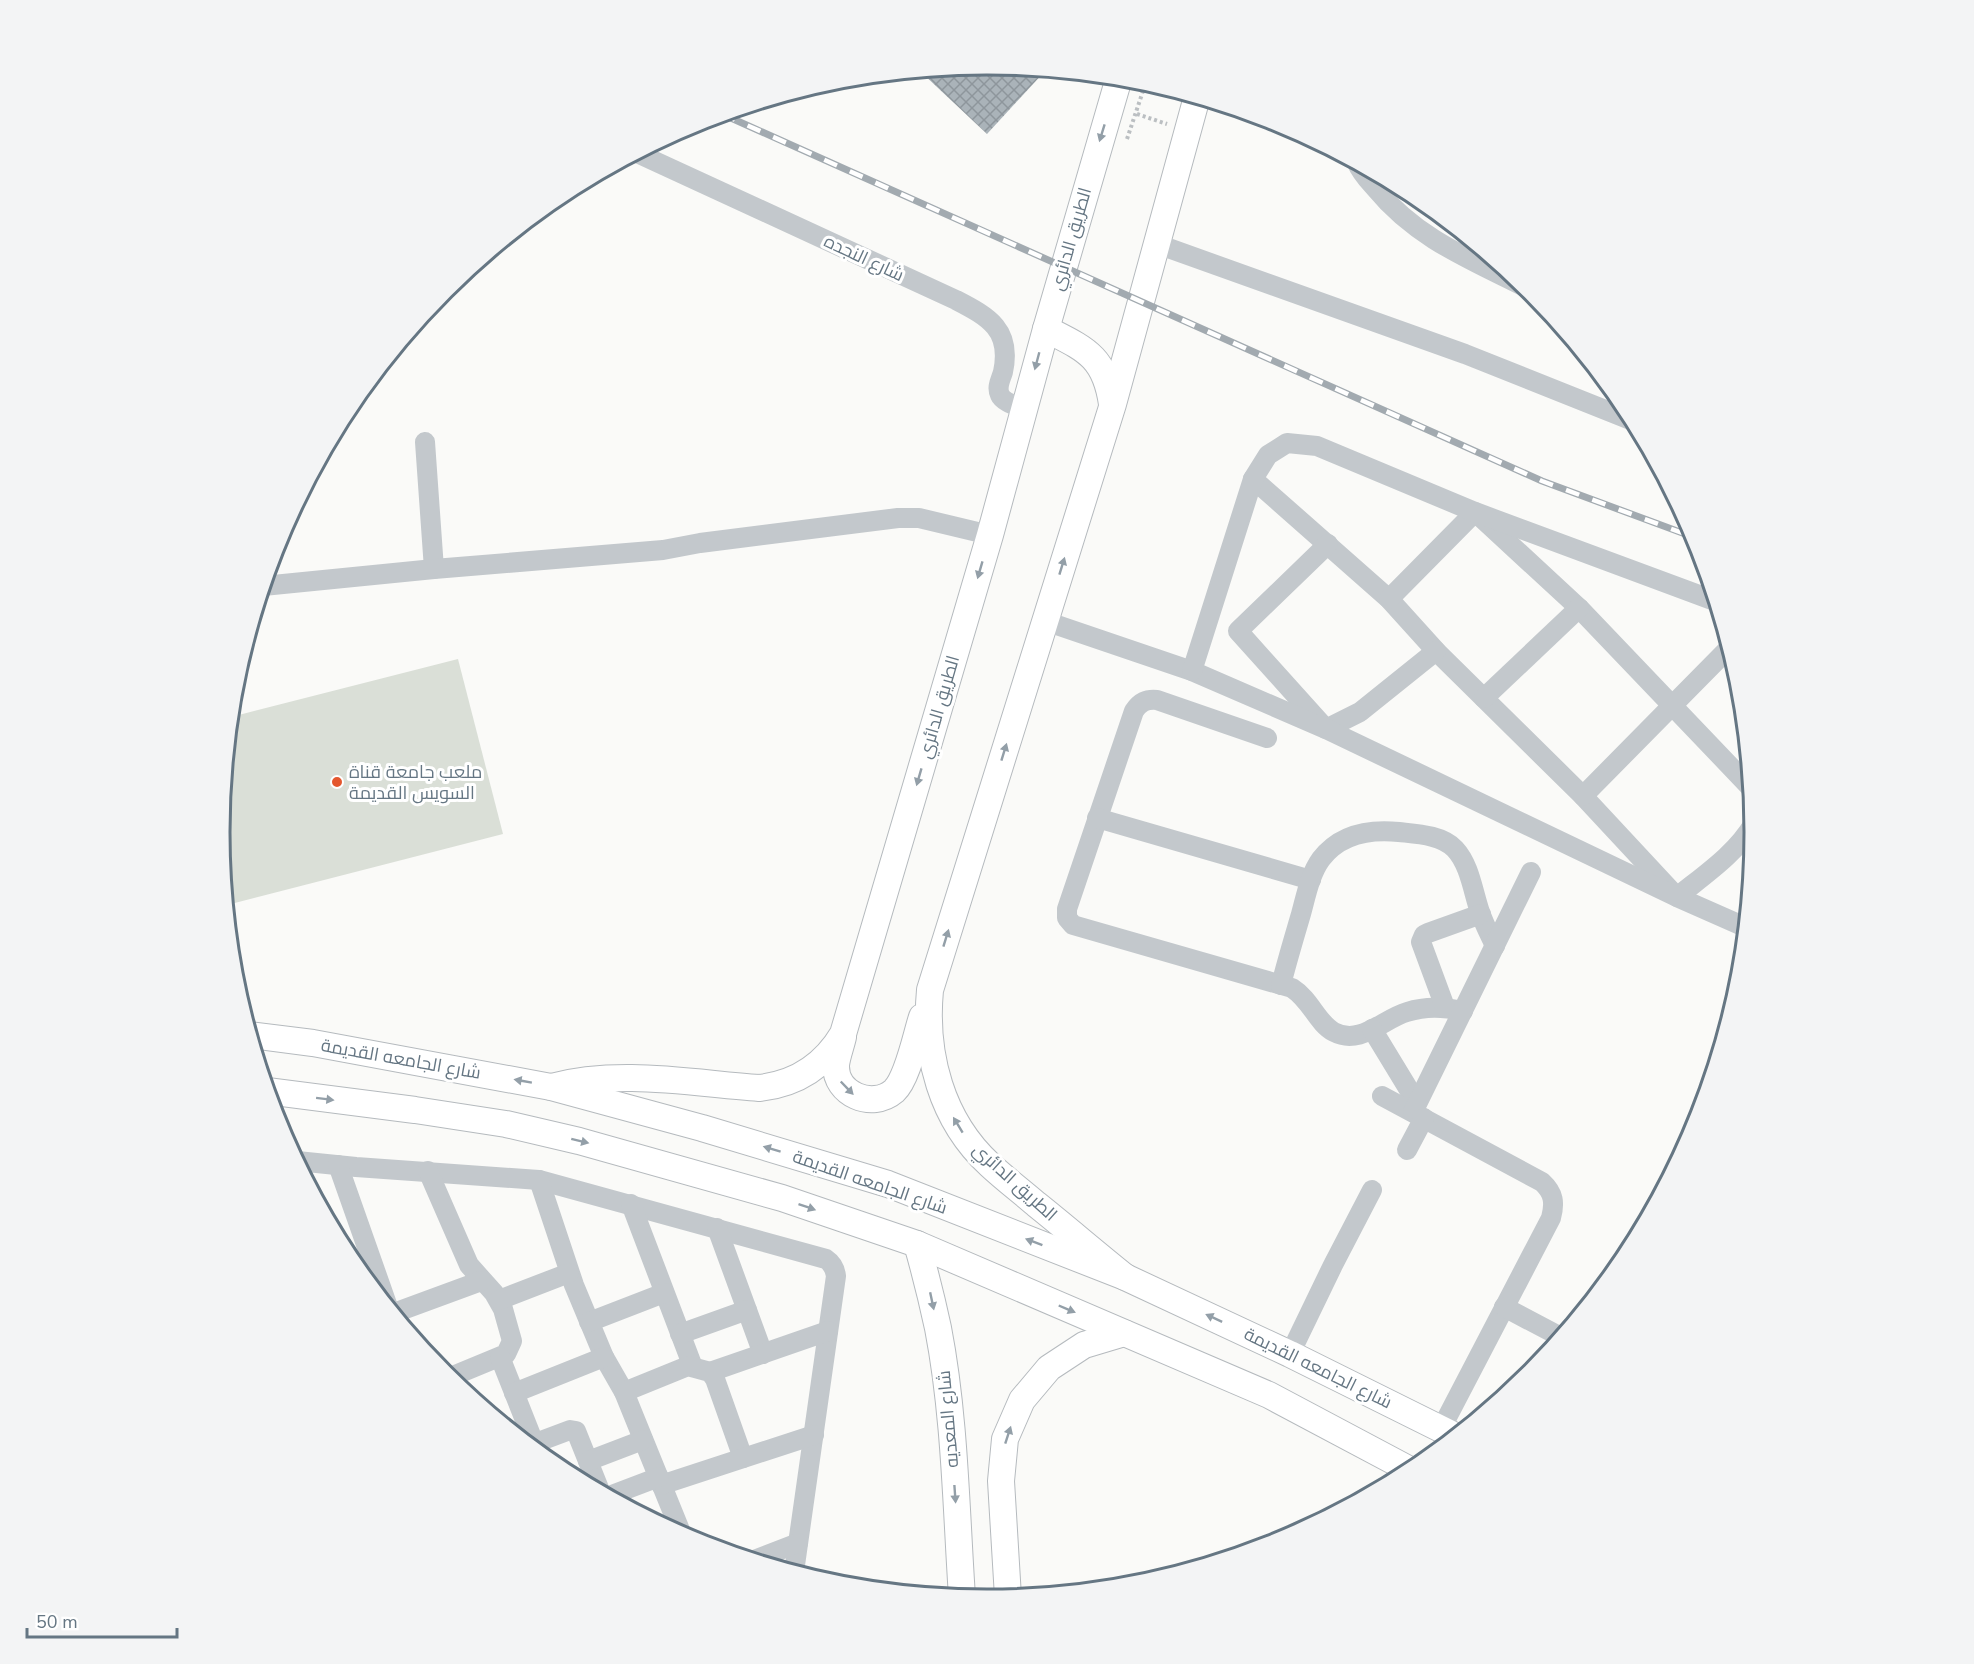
<svg xmlns="http://www.w3.org/2000/svg" width="1974" height="1664" font-family="'Nunito Sans',Cairo,sans-serif">
<style>
.grass{fill:#dadfd7}
.building{fill:url(#building-cross-hatch)}
.lines{fill:none;stroke-linecap:round;stroke-linejoin:round}
.major-casing{stroke:#b5babe;stroke-width:28}
.path{stroke:#bbbfc2;stroke-width:4;stroke-dasharray:3 3;stroke-linecap:butt}
.minor{stroke:#c3c8cc;stroke-width:20}
.major{stroke:#fff;stroke-width:26}
.rail-casing{stroke:#a2aab0;stroke-width:7}
.rail{stroke:#fff;stroke-width:4.5;stroke-dasharray:14;stroke-linecap:butt}
.oneway{fill:#939fa8}
.poi-dot{fill:#e4572e;stroke:#fff;stroke-width:2}
.labels{text-anchor:middle;stroke-width:6;stroke-linejoin:round;paint-order:stroke}
.street-label{font-size:18px;fill:#657683;stroke:#fff}
.poi-label{font-size:18px;fill:#657683;stroke:#fff;text-anchor:start}
.rim{fill:none;stroke:#657683;stroke-width:3}
</style>
<defs>
<pattern id="building-cross-hatch" width="8" height="8" patternUnits="userSpaceOnUse" patternTransform="scale(1.5)"><rect width="8" height="8" fill="#aab3b9"/><path d="M0 0l8 8M0 8l8-8" fill="none" stroke="#8e969c"/></pattern>
</defs>
<rect width="100%" height="100%" fill="#fafaf8"/>
<path class="grass" d="M458,659L503,834L227,905L220,832L231,717Z"/>
<path class="building" d="M987,64L1046,70L987,134L920,71Z"/>
<g class="lines">
<g class="major-casing">
<g id="major">
<path d="M1046,329C1085,349 1105,356 1112,404"/>
<path d="M250,1035L313,1043L551,1087L702,1128L888,1184L1125,1277L1290,1354L1455,1436"/>
<path d="M843,1037C841,1046 837,1056 836,1065C835,1094 872,1110 894,1091C908,1078 916,1035 922,1017"/>
<path d="M551,1087C619,1069 690,1083 759,1088C797,1084 824,1066 843,1034L990,535L1046,329L1119,78"/>
<path d="M267,1091L415,1110L506,1124L579,1141L782,1198L917,1244L1269,1395L1412,1471"/>
<path d="M917,1244C925,1272 932,1300 938,1328C955,1416 956,1508 962,1597"/>
<path d="M1125,1277C1095,1253 1066,1228 1036,1204C1021,1191 1005,1179 990,1165C941,1120 924,1054 930,990L1113,404L1197,97"/>
<path d="M1008,1597L1001,1481L1005,1439L1022,1400L1049,1368L1084,1345L1124,1333"/>
</g>
</g>
<g class="path">
<path d="M1137,114L1167,124"/>
<path d="M1127,139L1146,82"/>
</g>
<g class="minor">
<path d="M637,153L956,300C989,317 1012,330 1003,372C1001,379 996,387 1000,395C1003,402 1017,406 1024,409"/>
<path d="M1357,163C1361,173 1369,181 1376,189C1417,239 1472,260 1529,289"/>
<path d="M1157,244L1465,354L1633,421"/>
<path d="M425,442L434,569"/>
<path d="M1253,479L1389,599L1436,651L1583,796L1677,897C1704,875 1736,854 1754,823"/>
<path d="M1328,544L1238,631L1326,729L1360,712L1436,651"/>
<path d="M263,586L434,569L663,550L700,543L898,518H919L990,535"/>
<path d="M1389,599L1475,512L1579,608L1750,787"/>
<path d="M1045,621L1192,671L1326,729L1677,897L1745,927"/>
<path d="M1192,671L1253,479L1268,455L1287,443L1317,446L1475,512L1715,601"/>
<path d="M1484,698L1579,608"/>
<path d="M1267,738L1157,700C1146,699 1140,702 1134,711L1067,909V918L1073,925L1292,988C1311,1000 1317,1023 1334,1032C1360,1046 1383,1019 1407,1012C1426,1006 1443,1007 1463,1011"/>
<path d="M1583,796L1729,648"/>
<path d="M1097,818L1311,880"/>
<path d="M1281,985C1287,961 1294,938 1301,914C1306,896 1310,874 1321,859C1340,834 1370,829 1399,832C1417,834 1442,835 1455,849C1470,865 1473,892 1480,912C1484,924 1490,935 1495,946"/>
<path d="M1445,1007L1421,942L1424,935L1428,933L1481,914"/>
<path d="M1372,1029L1417,1103"/>
<path d="M1382,1096L1542,1182C1554,1193 1555,1203 1551,1218L1441,1429"/>
<path d="M1413,1112L1531,872"/>
<path d="M1407,1150L1424,1118"/>
<path d="M297,1161L356,1167L539,1180L826,1259C832,1263 835,1268 836,1276L794,1572"/>
<path d="M338,1165L388,1307"/>
<path d="M428,1171L469,1265L494,1293L503,1309L512,1341L506,1354L448,1378"/>
<path d="M539,1180L574,1285L604,1357L624,1392L682,1535"/>
<path d="M631,1204L693,1367"/>
<path d="M717,1228L763,1354"/>
<path d="M499,1300L569,1273"/>
<path d="M1504,1307L1561,1337"/>
<path d="M394,1313L481,1281"/>
<path d="M589,1322L664,1293"/>
<path d="M680,1334L747,1310"/>
<path d="M1290,1354L1333,1265L1372,1190"/>
<path d="M500,1357L534,1443"/>
<path d="M710,1372L828,1331"/>
<path d="M624,1392L688,1366L710,1372L715,1379L743,1458"/>
<path d="M514,1393L604,1357"/>
<path d="M530,1445L570,1430L576,1431L600,1491"/>
<path d="M588,1461L643,1440"/>
<path d="M661,1485L814,1435"/>
<path d="M609,1496L659,1477"/>
<path d="M754,1560L798,1543"/>
</g>
<use href="#major" class="major"/>
<g class="rail-casing">
<path id="rail" d="M722,114L1542,481L1696,538"/>
</g>
<use href="#rail" class="rail"/>
</g>
<defs><path id="oneway-solid" d="M-6-.8H1V-3.2L6.5 0L1 3.2V.8H-6Z" transform="scale(1.5)"/></defs>
<g class="oneway">
<use href="#oneway-solid" transform="translate(1102 133) rotate(107)"/>
<use href="#oneway-solid" transform="translate(1037 361) rotate(105)"/>
<use href="#oneway-solid" transform="translate(1062 566) rotate(-73)"/>
<use href="#oneway-solid" transform="translate(980 570) rotate(106)"/>
<use href="#oneway-solid" transform="translate(1004 752) rotate(-73)"/>
<use href="#oneway-solid" transform="translate(919 777) rotate(106)"/>
<use href="#oneway-solid" transform="translate(946 938) rotate(-73)"/>
<use href="#oneway-solid" transform="translate(523 1081) rotate(-170)"/>
<use href="#oneway-solid" transform="translate(847 1088) rotate(46)"/>
<use href="#oneway-solid" transform="translate(325 1099) rotate(7)"/>
<use href="#oneway-solid" transform="translate(958 1125) rotate(-121)"/>
<use href="#oneway-solid" transform="translate(580 1141) rotate(14)"/>
<use href="#oneway-solid" transform="translate(772 1149) rotate(-163)"/>
<use href="#oneway-solid" transform="translate(807 1207) rotate(19)"/>
<use href="#oneway-solid" transform="translate(1034 1242) rotate(-159)"/>
<use href="#oneway-solid" transform="translate(932 1301) rotate(78)"/>
<use href="#oneway-solid" transform="translate(1067 1309) rotate(23)"/>
<use href="#oneway-solid" transform="translate(1214 1318) rotate(-155)"/>
<use href="#oneway-solid" transform="translate(1008 1435) rotate(-72)"/>
<use href="#oneway-solid" transform="translate(955 1494) rotate(86)"/>
</g>
<circle class="poi-dot" cx="337" cy="782" r="6"/>
<g class="labels">
<g class="street-label">
<text transform="translate(1071 239) rotate(-74)" y="6">الطريق الدائري</text>
<text transform="translate(864 258) rotate(25)" y="6">شارع النجده</text>
<text transform="translate(939 707) rotate(-74)" y="6">الطريق الدائري</text>
<text transform="translate(401 1059) rotate(10)" y="6">شارع الجامعه القديمة</text>
<text transform="translate(870 1182) rotate(19)" y="6">شارع الجامعه القديمة</text>
<text transform="translate(1015 1182) rotate(42)" y="6">الطريق الدائري</text>
<text transform="translate(1318 1368) rotate(26)" y="6">شارع الجامعه القديمة</text>
<text transform="translate(948 1419) rotate(-95)" y="6">شارع المعديه</text>
</g>
<g class="poi-label">
<text x="349" y="778">ملعب جامعة قناة<tspan x="349" dy="21">السويس القديمة</tspan></text>
</g>
</g>
<path d="M0 0H1974V1664H0ZM230 832a757 757 0 1 1 1514 0a757 757 0 1 1-1514 0Z" fill="#f3f4f5" fill-rule="evenodd"/>
<path class="rim" d="M230 832a757 757 0 1 1 1514 0a757 757 0 1 1-1514 0Z"/>
<path d="M27 1628v9h150v-9" fill="none" stroke="#657683" stroke-width="3"/>
<text x="36" y="1628" font-size="18" fill="#657683" stroke="#ffffff" stroke-width="4.5" paint-order="stroke">50 m</text>
</svg>
